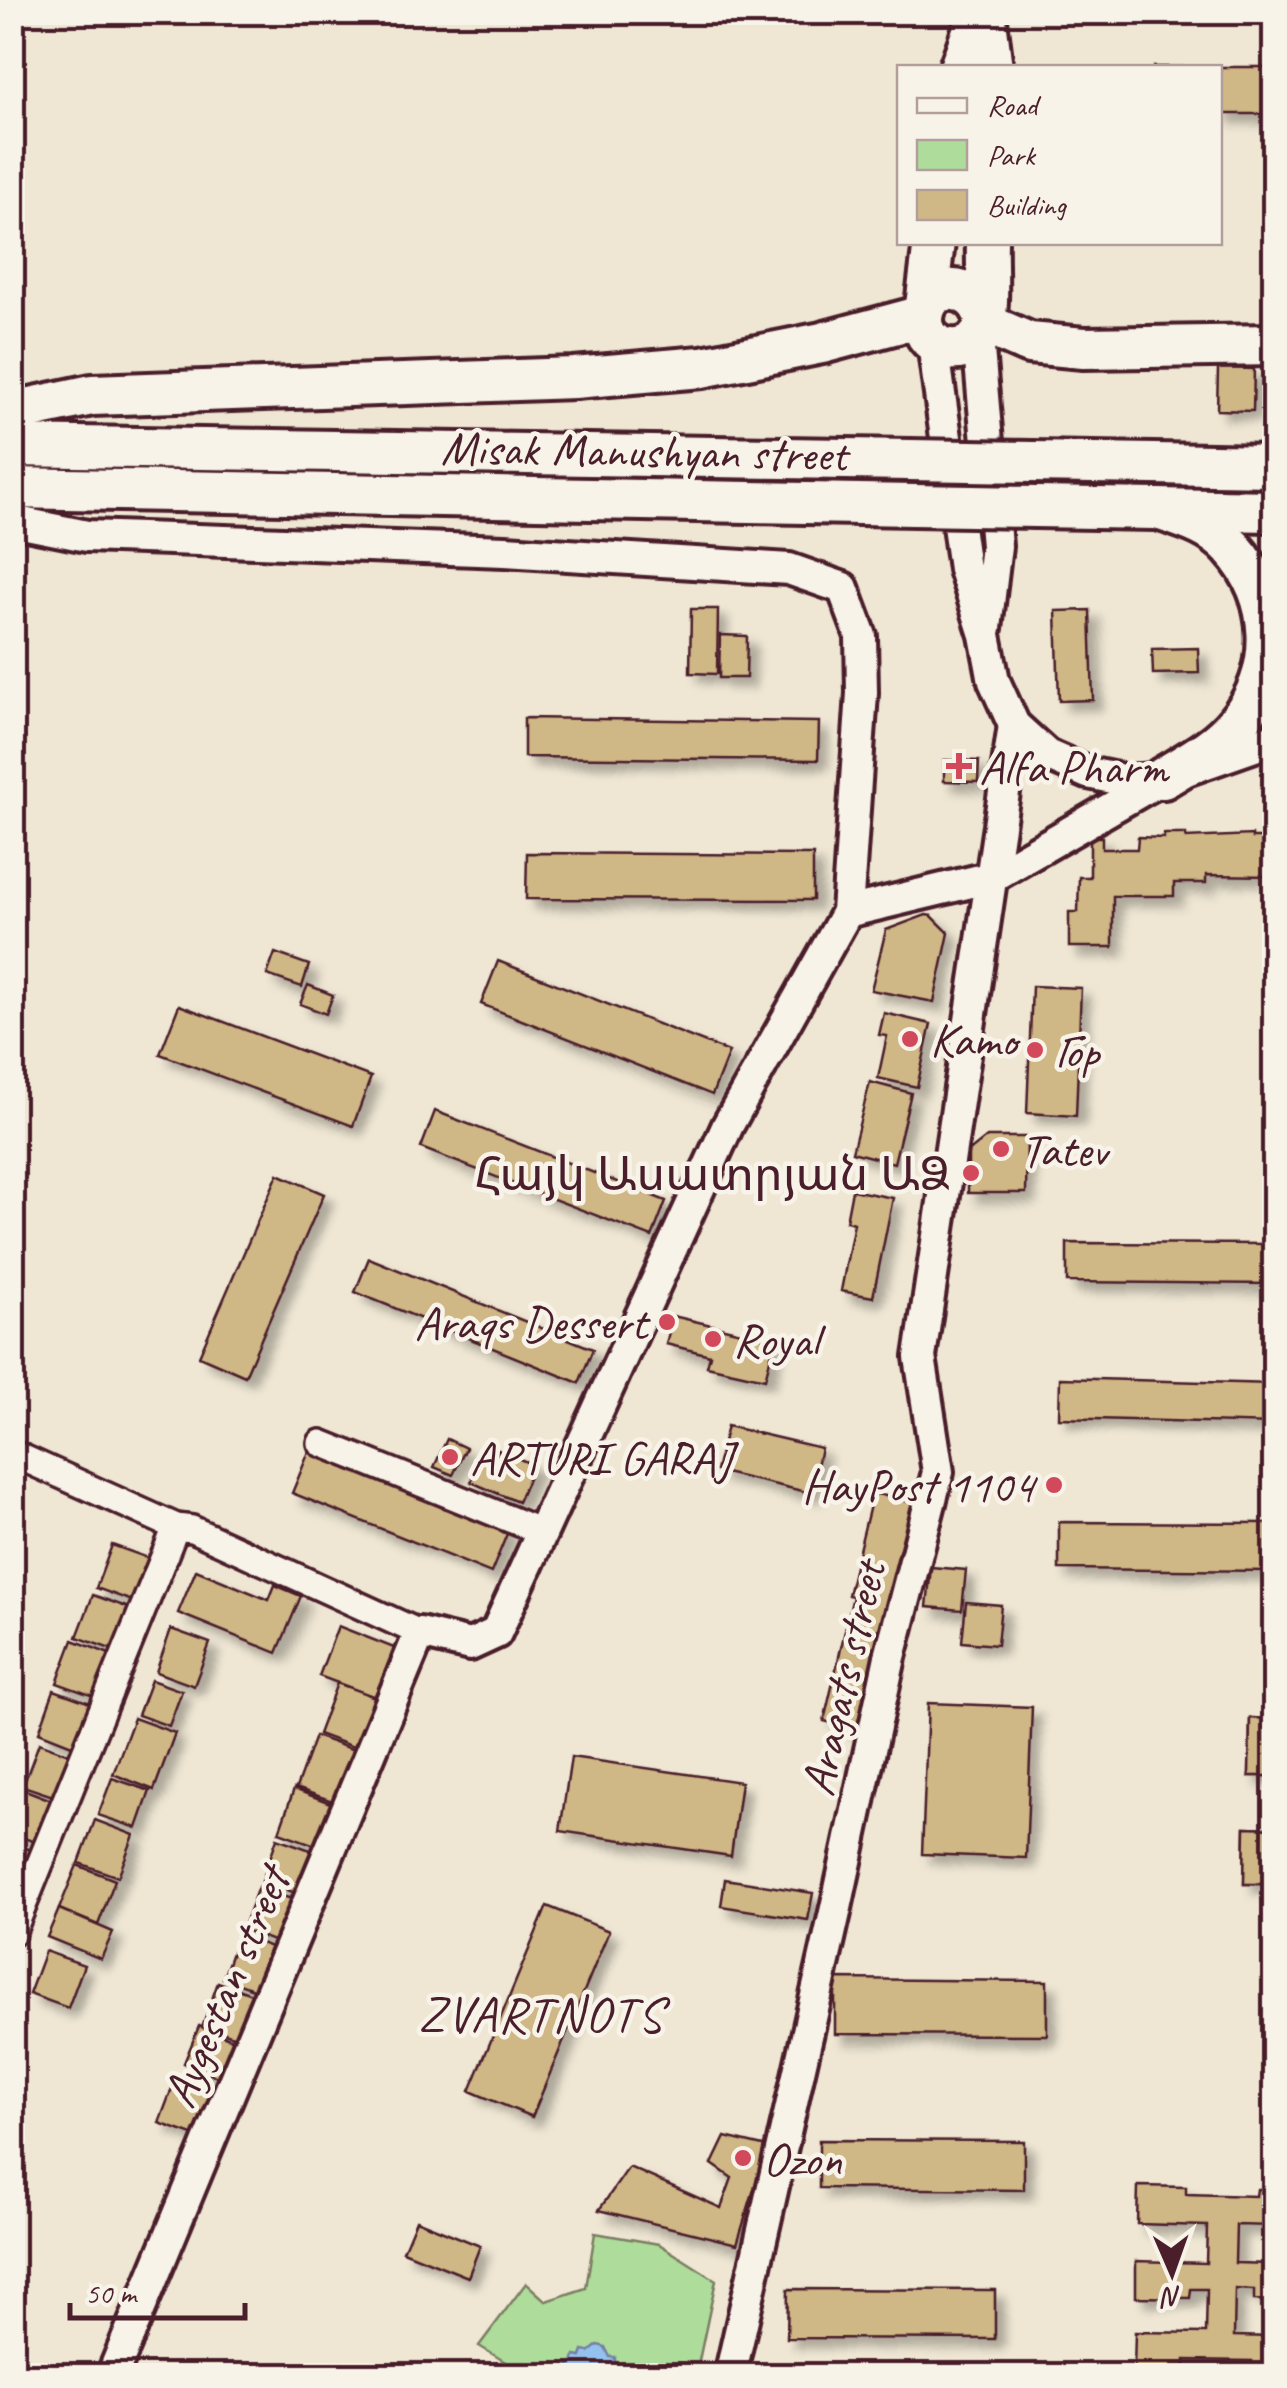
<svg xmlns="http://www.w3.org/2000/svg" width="1287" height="2388" font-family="Caveat,'Noto Sans Armenian',sans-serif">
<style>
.green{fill:#addc9b;stroke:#7c7e63;stroke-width:2.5}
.water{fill:#94c2ef;stroke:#7681a1;stroke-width:2.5}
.building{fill:#cfb786;stroke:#4a1f2b;stroke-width:2.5;filter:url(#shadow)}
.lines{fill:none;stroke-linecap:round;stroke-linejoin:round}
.minor-casing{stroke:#4a1f2b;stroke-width:32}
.tertiary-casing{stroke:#4a1f2b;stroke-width:38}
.trunk-casing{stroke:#4a1f2b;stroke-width:48}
.minor{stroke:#f7f3e8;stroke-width:25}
.tertiary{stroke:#f7f3e8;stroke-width:30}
.trunk{stroke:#f7f3e8;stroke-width:40}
.trunk-bridge-casing{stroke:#4a1f2b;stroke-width:48;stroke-linecap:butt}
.trunk-bridge{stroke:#f7f3e8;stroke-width:40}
.poi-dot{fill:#d1495b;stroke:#f7f3e8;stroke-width:4}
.labels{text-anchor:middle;stroke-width:9;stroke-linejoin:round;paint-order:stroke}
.street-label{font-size:48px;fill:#4a1f2b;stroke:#f7f3e8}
.poi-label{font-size:48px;fill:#4a1f2b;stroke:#f7f3e8;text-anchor:start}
.neighbourhood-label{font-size:50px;letter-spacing:2.5px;fill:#4a1f2b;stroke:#f7f3e8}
</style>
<defs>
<filter id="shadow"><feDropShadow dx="9" dy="9" stdDeviation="5" flood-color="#0004"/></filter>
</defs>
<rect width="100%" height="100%" fill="#efe7d4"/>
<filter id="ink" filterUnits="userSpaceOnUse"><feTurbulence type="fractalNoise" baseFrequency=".01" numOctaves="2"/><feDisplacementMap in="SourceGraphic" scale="20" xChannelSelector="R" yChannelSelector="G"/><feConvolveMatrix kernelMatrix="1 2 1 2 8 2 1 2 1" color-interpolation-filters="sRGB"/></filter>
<g filter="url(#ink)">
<path class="green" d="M595,2233L659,2244L716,2280L696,2375H527L479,2346L526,2283L546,2301L586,2288Z"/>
<path class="water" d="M598,2345L605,2347L610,2357H615V2364L621,2365V2373L625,2375H563V2369L573,2363L575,2356L581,2357L583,2351L589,2352Z"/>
<g class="building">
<path d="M1152,67H1274V114H1220V68Z"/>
<path d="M1218,368L1254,369L1253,411L1217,410Z"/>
<path d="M691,609H718L717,674L690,673Z"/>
<path d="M1090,610L1093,700L1059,701L1056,611Z"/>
<path d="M720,635L747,636L746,678H719Z"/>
<path d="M1198,648L1199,673L1153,674L1152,649Z"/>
<path d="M524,718L819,722L818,760L524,757Z"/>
<path d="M944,760L979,761L978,782L944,781Z"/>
<path d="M1164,834H1186V838L1252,835V838H1272V876L1206,875V883H1174V896H1113V947H1069V912H1078L1079,877H1090V837H1102V849H1137L1138,837L1164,838Z"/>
<path d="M527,853L813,855V900L526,899Z"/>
<path d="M926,915L932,916L949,933L934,1002L871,990L886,930Z"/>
<path d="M275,953L309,965L302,987L267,975Z"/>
<path d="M498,961L729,1052L712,1095L481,1004Z"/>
<path d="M308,985L333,995L326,1014L300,1004Z"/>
<path d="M1032,986L1081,988L1076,1116L1027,1113Z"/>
<path d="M179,1005L371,1077L353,1126L160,1054Z"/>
<path d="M884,1013L931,1024L917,1087L878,1078L887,1036L879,1035Z"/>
<path d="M870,1082L911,1093L894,1163L852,1152Z"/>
<path d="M435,1111L666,1201L652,1237L421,1148Z"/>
<path d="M987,1137H1027L1026,1193H968V1152Z"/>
<path d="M278,1174L324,1194L245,1376L199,1356Z"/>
<path d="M852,1190L893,1198L873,1297L841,1291L854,1223L846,1221Z"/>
<path d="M1067,1243L1274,1244V1284L1067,1282Z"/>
<path d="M369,1258L593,1349L579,1383L355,1292Z"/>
<path d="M673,1316L775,1340L765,1379L707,1366L710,1355L666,1344Z"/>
<path d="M1060,1378L1274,1384V1424L1059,1418Z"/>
<path d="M727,1426L821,1448L811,1493L716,1471Z"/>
<path d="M447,1439L466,1448L453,1475L434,1467Z"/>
<path d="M310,1449L509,1529L491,1573L292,1493Z"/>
<path d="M498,1450L534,1465L518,1502L471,1482L480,1459L492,1464Z"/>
<path d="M873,1493L914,1503L860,1730L824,1721L853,1596L848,1595Z"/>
<path d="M1059,1522L1274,1523V1571L1059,1569Z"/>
<path d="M112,1545L151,1559L135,1602L96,1588Z"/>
<path d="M931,1567L966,1570L962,1610L927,1607Z"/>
<path d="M196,1570L269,1600L275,1585L301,1596L277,1653L178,1613Z"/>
<path d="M93,1595L132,1609L116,1651L77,1637Z"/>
<path d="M966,1602L1001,1605L997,1645L962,1642Z"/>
<path d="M338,1626L394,1648L375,1697L319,1676Z"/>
<path d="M171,1629L210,1643L194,1686L156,1672Z"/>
<path d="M73,1640L112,1655L96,1697L57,1683Z"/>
<path d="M151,1680L182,1691L169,1726L138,1715Z"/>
<path d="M337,1683L375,1697L356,1748L318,1734Z"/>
<path d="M54,1690L93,1704L77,1747L39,1732Z"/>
<path d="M928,1703L1032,1707L1026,1858L922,1854Z"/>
<path d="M134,1718L175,1733L154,1790L113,1774Z"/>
<path d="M1250,1718L1274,1719V1776H1249Z"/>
<path d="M1250,1718L1274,1719V1776H1249Z"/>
<path d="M315,1736L354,1750L335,1802L296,1788Z"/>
<path d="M39,1743L77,1757L62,1799L23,1786Z"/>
<path d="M571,1757L741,1782L731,1856L560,1831Z"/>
<path d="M112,1778L150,1791L137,1828L98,1815Z"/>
<path d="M15,1786L54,1801L38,1843L12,1834Z"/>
<path d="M294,1789L333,1804L318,1846L279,1832Z"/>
<path d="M95,1820L134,1835L118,1877L79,1863Z"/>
<path d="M1245,1827L1274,1828V1884H1244Z"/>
<path d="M1245,1827L1274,1828V1884H1244Z"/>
<path d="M277,1838L316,1852L301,1895L262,1881Z"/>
<path d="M12,1843L34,1851L18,1893L12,1891Z"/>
<path d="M77,1865L115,1880L98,1925L59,1909Z"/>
<path d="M725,1879L813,1893L808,1920L721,1906Z"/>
<path d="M258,1887L297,1901L281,1944L242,1929Z"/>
<path d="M547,1906L609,1931L532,2117L470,2091Z"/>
<path d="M59,1909L113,1932L101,1959L47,1937Z"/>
<path d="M238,1935L277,1949L261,1992L223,1978Z"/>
<path d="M45,1951L84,1965L68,2008L29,1994Z"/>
<path d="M835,1979L1047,1981V2035L835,2034Z"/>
<path d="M218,1982L257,1996L241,2039L203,2025Z"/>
<path d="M199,2026L237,2041L222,2079L184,2063Z"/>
<path d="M175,2080L213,2094L198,2137L159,2123Z"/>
<path d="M725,2137L767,2147L737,2244L599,2210L629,2167L721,2208L732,2178L712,2164Z"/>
<path d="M819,2140L1024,2141V2190L819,2188Z"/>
<path d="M1138,2186L1186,2187V2194L1256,2196L1257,2189H1274V2226L1236,2225L1235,2263L1274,2264V2301L1254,2300V2290L1235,2289L1234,2336L1274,2337V2374L1252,2373V2361L1185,2360V2372L1134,2371L1135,2332L1206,2333L1207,2289H1191L1190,2298L1136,2297V2261L1206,2263L1207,2226L1137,2224Z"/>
<path d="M416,2220L480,2246L468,2277L403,2251Z"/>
<path d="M788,2289L995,2290V2339L787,2338Z"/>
</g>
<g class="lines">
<g class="minor-casing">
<g id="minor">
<path d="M321,1443L542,1532"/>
<path d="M12,1453L176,1527L192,1529L420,1633"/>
<path d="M12,1933L176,1527"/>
</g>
</g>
<g class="tertiary-casing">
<g id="tertiary">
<path d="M978,338L996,546L986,628"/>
<path d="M933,343L964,569L985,635L994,681L1014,725L1047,755L1088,773L1127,781L1155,779"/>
<path d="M12,521L87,536L505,551L789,569L843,588L861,636L862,693L847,912"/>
<path d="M112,2376L420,1633L470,1645L496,1633L728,1125L847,912L992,877L1163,778L1274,739"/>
<path d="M730,2376L836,1908L890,1657L938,1472L920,1357L1014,725"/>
</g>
</g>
<g class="trunk-casing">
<g id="trunk">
<path d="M985,12L992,68"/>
<path d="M960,68L980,12"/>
<path d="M926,306L934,242"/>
<path d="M985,319C976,280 924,280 923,319C922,353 972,361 983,329C990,307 986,267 987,242"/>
<path d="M983,329L999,330L1029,343L1084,348L1274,345"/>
<path d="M12,412L92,395L574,378L702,367L822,343L923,316"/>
<path d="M12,446L910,460"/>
<path d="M1032,462L1274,466"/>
<path d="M12,488L914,505"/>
<path d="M1036,507L1274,511"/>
<path d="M1158,509C1185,518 1213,526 1232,548C1277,598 1280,671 1237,723C1218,747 1189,762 1163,778"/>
</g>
</g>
<use href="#minor" class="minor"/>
<use href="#tertiary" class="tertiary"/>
<use href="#trunk" class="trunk"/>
<g class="trunk-bridge-casing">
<g id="trunk-bridge">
<path d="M910,460L1032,462"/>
<path d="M914,505L1036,507"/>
</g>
</g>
<use href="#trunk-bridge" class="trunk-bridge"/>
</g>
</g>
<g class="poi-dot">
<path d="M954 751h10v10h10v10h-10v10h-10v-10h-10v-10h10z"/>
<circle cx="910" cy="1039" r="10"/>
<circle cx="1035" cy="1050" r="10"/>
<circle cx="1001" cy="1149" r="10"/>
<circle cx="971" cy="1173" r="10"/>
<circle cx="667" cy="1322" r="10"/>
<circle cx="713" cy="1339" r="10"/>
<circle cx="450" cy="1457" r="10"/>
<circle cx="1054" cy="1485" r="10"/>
<circle cx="743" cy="2158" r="10"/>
</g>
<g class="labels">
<g class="street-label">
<text transform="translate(644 450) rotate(1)" y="17">Misak Manushyan street</text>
<text transform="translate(842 1678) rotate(-77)" y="17">Aragats street</text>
<text transform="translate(225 1987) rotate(-67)" y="17">Aygestan street</text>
</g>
<g class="poi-label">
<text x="979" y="783">Alfa Pharm</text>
<text x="930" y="1056">Kamo</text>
<text x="1055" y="1067">Гор</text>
<text x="1021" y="1166">Tatev</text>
<text x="951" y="1190" text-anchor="end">Հայկ Ասատրյան ԱՁ</text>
<text x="647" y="1339" text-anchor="end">Araqs Dessert</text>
<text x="733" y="1356">Royal</text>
<text x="470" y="1474">ARTURI GARAJ</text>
<text x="1034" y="1502" text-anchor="end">HayPost 1104</text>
<text x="763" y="2175">Ozon</text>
</g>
<g class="neighbourhood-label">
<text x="541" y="2031">ZVARTNOTS</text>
</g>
</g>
<rect width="1287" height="2388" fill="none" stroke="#f7f3e8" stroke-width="50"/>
<rect x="25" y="25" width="1237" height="2338" fill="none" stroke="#4a1f2b" stroke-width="4" filter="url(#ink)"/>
<rect x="897" y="65" width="325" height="180" fill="#f7f3e8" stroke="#b29e9c" stroke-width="2.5"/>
<rect x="917" y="98" width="50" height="15" fill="#f7f3e8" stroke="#b29e9c" stroke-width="2.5"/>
<text x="987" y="115" font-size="30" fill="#4a1f2b">Road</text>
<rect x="917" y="140" width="50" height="30" fill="#addc9b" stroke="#b29e9c" stroke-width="2.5"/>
<text x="987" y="165" font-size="30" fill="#4a1f2b">Park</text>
<rect x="917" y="190" width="50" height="30" fill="#cfb786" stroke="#b29e9c" stroke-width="2.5"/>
<text x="987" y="215" font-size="30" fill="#4a1f2b">Building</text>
<g transform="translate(1172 2273) rotate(178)" stroke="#f7f3e8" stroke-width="8" paint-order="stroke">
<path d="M0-8L18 38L0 25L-18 38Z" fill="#4a1f2b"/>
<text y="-15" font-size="28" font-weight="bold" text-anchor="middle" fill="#4a1f2b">N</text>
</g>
<path d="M70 2303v15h175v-15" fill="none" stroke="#4a1f2b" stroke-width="5"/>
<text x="85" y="2303" font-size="30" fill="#4a1f2b" stroke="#f7f3e8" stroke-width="8" paint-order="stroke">50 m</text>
</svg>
